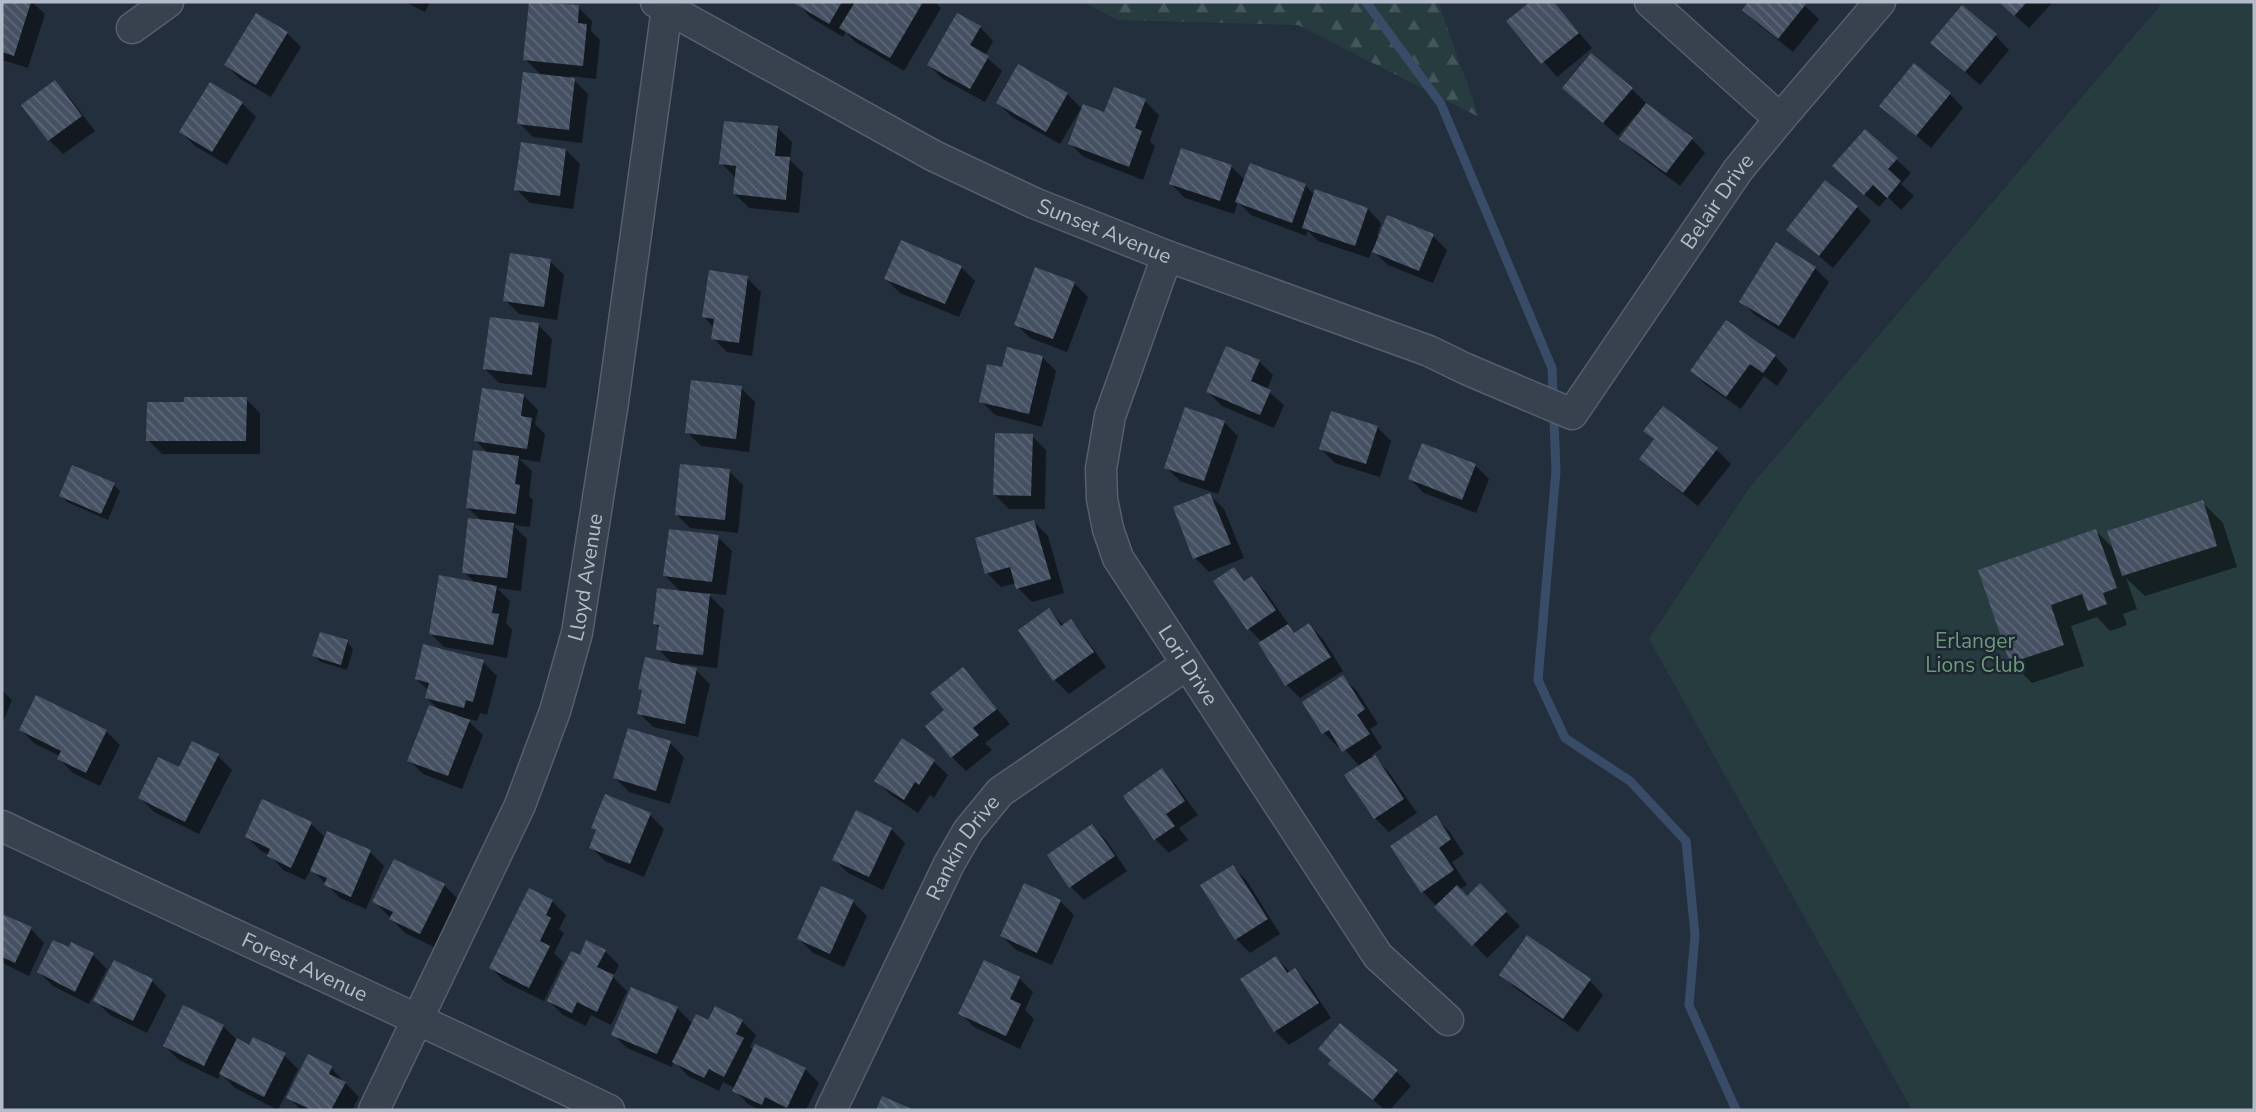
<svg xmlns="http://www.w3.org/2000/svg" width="2256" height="1112" font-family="'Nunito Sans',sans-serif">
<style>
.forest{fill:url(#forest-firs)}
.green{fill:#263c3f}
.shadow{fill:#0007}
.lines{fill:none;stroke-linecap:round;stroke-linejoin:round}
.stream{stroke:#394c67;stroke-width:9}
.building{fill:url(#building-back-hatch)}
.minor-casing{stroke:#565f6c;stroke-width:33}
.minor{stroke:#38414e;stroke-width:30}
.labels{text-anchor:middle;stroke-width:5;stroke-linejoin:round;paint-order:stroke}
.street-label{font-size:21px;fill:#b4bcc9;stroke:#1d2633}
.park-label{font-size:21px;fill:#6b9a76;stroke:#1d2633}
</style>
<defs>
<pattern id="forest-firs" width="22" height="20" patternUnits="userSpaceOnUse" patternTransform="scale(1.75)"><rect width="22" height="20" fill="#263c3f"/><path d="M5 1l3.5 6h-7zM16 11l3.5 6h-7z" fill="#435659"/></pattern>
<pattern id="building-back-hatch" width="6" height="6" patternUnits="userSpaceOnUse" patternTransform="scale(1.75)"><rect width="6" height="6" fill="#455162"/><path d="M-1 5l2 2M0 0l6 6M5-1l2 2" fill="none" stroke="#5d6877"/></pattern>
</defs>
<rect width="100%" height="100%" fill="#242f3e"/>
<path class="forest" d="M1084,2H1438L1479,117L1298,25L1118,20Z"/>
<path class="green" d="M2163,2H2254V1110H1912L1649,639L1750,487Z"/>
<g class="shadow">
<path d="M2,2H32L45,14L28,68L2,60Z"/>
<path d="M405,2H430L425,12Z"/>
<path d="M797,2H935L941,8L904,71L855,42L846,32L843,37L810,17Z"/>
<path d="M1533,2H1553L1592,48L1557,77L1509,21Z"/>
<path d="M1751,2H1801L1819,19L1793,52L1758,24L1744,10Z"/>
<path d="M2000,2H2053L2029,28Z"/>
<path d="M578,7L592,21L591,31L600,40L596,79L570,76L588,94L582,143L533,137L519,123L542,76L525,59Z"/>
<path d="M980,27L993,41L985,56L1002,71L985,102L943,79L929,65Z"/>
<path d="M287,33L301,47L271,97L240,79L226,65Z"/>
<path d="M1996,36L2009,50L1980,85L1932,43Z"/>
<path d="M1592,55L1632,89L1646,103L1645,104L1692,139L1705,153L1680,186L1636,153L1622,139L1638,117L1636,115L1618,136L1564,88Z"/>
<path d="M55,83L69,97L95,131L63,154L49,140L24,106Z"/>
<path d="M1067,94L1081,108L1060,144L1012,117L998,103Z"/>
<path d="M1950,94L1963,108L1931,148L1882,106Z"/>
<path d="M1145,101L1159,115L1150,141L1155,146L1143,180L1084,157L1070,144L1105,114Z"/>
<path d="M242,103L256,117L227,165L195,146L181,132Z"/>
<path d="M778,128L792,142L790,160L803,173L799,213L749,208L735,194V177L721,163Z"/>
<path d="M1866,131L1911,173L1901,184L1914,196L1901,210L1888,197L1879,207L1848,180Z"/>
<path d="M566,150L580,164L573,209L530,203L516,189Z"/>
<path d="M1251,165L1306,186L1315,195L1316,192L1368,209L1381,223L1377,236H1433L1447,250L1433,283L1388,265L1372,250L1369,258L1318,241L1308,231L1306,236L1251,215L1238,202L1234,214L1185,198L1171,184L1231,166L1245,180Z"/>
<path d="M1857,207L1871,221L1833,268L1788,230Z"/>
<path d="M1777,244L1815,268L1829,282L1794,339L1755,315L1741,301Z"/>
<path d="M550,261L564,275L557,320L519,314L505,300Z"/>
<path d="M961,267L975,281L959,317L900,293L886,279Z"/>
<path d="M747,278L761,292L752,356L727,352L713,338L714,328L704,317Z"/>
<path d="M1074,283L1088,297L1067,352L1030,338L1016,324Z"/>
<path d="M538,325L552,339L546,388L499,383L485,369Z"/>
<path d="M1775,356L1788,370L1777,386L1764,376L1741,409L1706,385L1692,371Z"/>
<path d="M1042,357L1056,371L1042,427L995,415L981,401L1003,370Z"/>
<path d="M1259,361L1273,375L1267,390L1284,405L1274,428L1222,406L1208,392Z"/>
<path d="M741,388L755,402L749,452L701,446L687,432Z"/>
<path d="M524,396L538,410L535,424L545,434L540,462L519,459L532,471L529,496L533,500L530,527L513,525L527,539L521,591L497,588L510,601L506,623L512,630L507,658L444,647L430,633L475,583L464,572L482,521L468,508L489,454L476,441Z"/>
<path d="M246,399L260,413V454H162L148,440Z"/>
<path d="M1663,408L1717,450L1731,464L1698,506L1655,472L1642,459L1656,441L1645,431Z"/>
<path d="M1224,422L1238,436L1218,494L1180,481L1166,467Z"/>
<path d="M1377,427L1391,441L1380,477L1335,463L1321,449Z"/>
<path d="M1032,436L1046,450L1045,509H1009L995,495Z"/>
<path d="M1475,465L1489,479L1476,513L1424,493L1410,479Z"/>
<path d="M729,471L743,485L738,533L690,528L676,514Z"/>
<path d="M114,485L120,491L108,520L67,502L61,495Z"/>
<path d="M1210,495L1224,509L1244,558L1209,572L1195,558Z"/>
<path d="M2202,502L2223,523L2237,567L2145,596L2126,578L2137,609L2123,614L2127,625L2110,631L2097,617L2071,626L2084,666L2032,683L2011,662L2096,531L2116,551Z"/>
<path d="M1034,522L1048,536L1064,593L1032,602L1018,588L1016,583L1001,587L987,573Z"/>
<path d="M718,537L732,551L726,595L707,593L724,610L717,668L683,664V667L696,670L710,684L698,737L653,727L639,713L644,693L640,689L674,665L658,649L660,629L655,624L682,593L665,576Z"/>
<path d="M1233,569L1246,582L1252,578L1266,592L1289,625L1287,626L1295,634L1309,625L1323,639L1343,671L1300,698L1286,684L1262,642L1249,629L1215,582Z"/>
<path d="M1049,610L1064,626L1070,622L1084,636L1106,667L1069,694L1055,680L1020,630Z"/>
<path d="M347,642L353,649L347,670L321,662L314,656Z"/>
<path d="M483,662L497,676L487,715L480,713L477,721L465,718L483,735L462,789L423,774L409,760L440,711L427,698L429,691L416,679Z"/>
<path d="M963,669L1010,724L985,743L992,750L966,771L952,757L947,710Z"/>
<path d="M1343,678L1357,691L1378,724L1370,729L1382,748L1372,755L1388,771L1417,813L1389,832L1375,818L1360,767L1341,745L1338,747L1324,733L1304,703Z"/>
<path d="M2,690L12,700L2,724Z"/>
<path d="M21,730L106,731L120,745L100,786L73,773L59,759L60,756L35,744Z"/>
<path d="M902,740L934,762L948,775L934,798L930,795L918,813L890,794L876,780Z"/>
<path d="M670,743L684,757L670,804L629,792L615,778Z"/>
<path d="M218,756L232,770L199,834L154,812L140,798L180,769Z"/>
<path d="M1162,771L1176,785L1198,815L1179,828L1188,840L1169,853L1155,839Z"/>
<path d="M857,813L891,829L905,843L883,890L848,873L835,860Z"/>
<path d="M650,815L664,829L644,877L605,861L591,847L597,832L593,828Z"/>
<path d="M1435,817L1449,831L1464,854L1452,862L1467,885L1459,890L1467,898L1480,886L1520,926L1487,958L1423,892Z"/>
<path d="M311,824L326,838L328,833L370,852L384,866L366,909L340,898L311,869L305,880L283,870L270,855L261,851L247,837Z"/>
<path d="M1092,826L1106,840L1127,871L1084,900L1070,886Z"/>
<path d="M1233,867L1247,881L1280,934L1250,953L1236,939Z"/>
<path d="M444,885L458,899L434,947L405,933L374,901Z"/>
<path d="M822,888L853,902L867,916L844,967L813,953L799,939Z"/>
<path d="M552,901L566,915L559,929L564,933L554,953L563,962L544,1001L505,982L491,968Z"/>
<path d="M1060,901L1074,915L1052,965L1016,950L1002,936Z"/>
<path d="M2,916L31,929L44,943L29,976L2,963Z"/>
<path d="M70,949L93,955L107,969L89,1004L53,986L39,972Z"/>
<path d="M605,951L619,965L613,977L627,991L611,1025L591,1015L586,1026L563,1015L549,1001L580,957Z"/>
<path d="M1276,958L1291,973L1295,970L1309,984L1331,1018L1289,1045L1275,1031Z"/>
<path d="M1502,974L1590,981L1603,995L1578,1032L1515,988Z"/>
<path d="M1019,978L1033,992L1025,1010L1034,1019L1020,1049L974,1027L960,1013Z"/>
<path d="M152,981L166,995L147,1033L110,1015L96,1001Z"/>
<path d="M184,1007L223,1026L238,1041L250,1047L284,1055L298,1069L278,1110L235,1088L221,1074L218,1079L179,1060L165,1046Z"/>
<path d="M677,1008L693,1024L742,1021L756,1035L750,1047L754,1050L805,1069L819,1083L806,1110H760L748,1104L734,1090L735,1088L723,1082L719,1091L688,1076L674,1061L672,1067L627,1048L613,1034Z"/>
<path d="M1340,1026L1397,1072L1411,1086L1390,1110H1385L1331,1064Z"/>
<path d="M331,1068L359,1097L352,1110H301L288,1097Z"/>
</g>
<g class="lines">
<path class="stream" d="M1366,2L1441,104L1552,368L1556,471L1538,680L1565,738L1630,781L1686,841L1695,935L1689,1005L1736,1110"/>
</g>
<g class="building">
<path d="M2,2H31L14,56L2,52Z"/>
<path d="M529,2L579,5L578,23L587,24L583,66L523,60Z"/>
<path d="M792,2H842L829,24Z"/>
<path d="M855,2H923L890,58L839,28Z"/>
<path d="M1530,2H1554L1579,33L1541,64L1506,21Z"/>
<path d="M1748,2H1803L1806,4L1778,39L1742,10Z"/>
<path d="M1999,2H2027L2014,16Z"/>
<path d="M1962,5L1997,34L1965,72L1930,43Z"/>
<path d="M256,13L288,32L256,85L224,65Z"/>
<path d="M957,13L981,26L970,45L989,56L970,89L927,65Z"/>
<path d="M1591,53L1633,88L1603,123L1562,88Z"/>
<path d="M1914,63L1951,93L1916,136L1879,106Z"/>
<path d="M1018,64L1068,93L1046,132L996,103Z"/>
<path d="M523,72L575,78L569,130L517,124Z"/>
<path d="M55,80L82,116L48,141L21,105Z"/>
<path d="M210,82L243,102L212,152L179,132Z"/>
<path d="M1114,87L1146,99L1135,128L1142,131L1129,167L1068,144L1083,104L1104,112Z"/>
<path d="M1646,103L1693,138L1666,173L1619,139Z"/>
<path d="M724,121L778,126L775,156L790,157L786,200L733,194L736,166L719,164Z"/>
<path d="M1865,129L1898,158L1888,169L1901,181L1887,198L1873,185L1864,195L1832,166Z"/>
<path d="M521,142L566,149L560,196L514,190Z"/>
<path d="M1181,148L1232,165L1220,201L1169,184Z"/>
<path d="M1250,163L1306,184L1292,223L1235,202Z"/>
<path d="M1825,180L1858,206L1819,256L1786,230Z"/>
<path d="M1315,189L1368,208L1355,246L1302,228Z"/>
<path d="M1387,215L1434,234L1419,271L1372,252Z"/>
<path d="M901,240L962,266L945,304L884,279Z"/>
<path d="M1776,242L1816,267L1779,326L1739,302Z"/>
<path d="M510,253L551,259L544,307L503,301Z"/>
<path d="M1035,267L1075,282L1053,339L1014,325Z"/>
<path d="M709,270L748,276L739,343L711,339L714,319L702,317Z"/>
<path d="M490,317L539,323L532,375L483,369Z"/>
<path d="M1726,320L1776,355L1763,373L1750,364L1726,397L1690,371Z"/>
<path d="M1226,346L1260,360L1251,381L1271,390L1260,415L1206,392Z"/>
<path d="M1007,347L1043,356L1029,414L979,402L987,364L1002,367Z"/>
<path d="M691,380L742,386L736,439L685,433Z"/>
<path d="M482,388L524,394L521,416L532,418L527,449L474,441Z"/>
<path d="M184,397H247L246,441H146L147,402H184Z"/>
<path d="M1663,406L1718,448L1683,493L1639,459L1654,439L1643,431Z"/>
<path d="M1185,407L1225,421L1204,481L1164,468Z"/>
<path d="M1331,411L1378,426L1366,464L1319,449Z"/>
<path d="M995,433L1033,434L1031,496L993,495Z"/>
<path d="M1422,443L1476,464L1462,500L1408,479Z"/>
<path d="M473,450L519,456L515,484L520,485L516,514L466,508Z"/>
<path d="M680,464L730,469L725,520L675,515Z"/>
<path d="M72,465L115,483L101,514L59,496Z"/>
<path d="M1210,493L1231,544L1193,559L1173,507Z"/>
<path d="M2203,500L2217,546L2122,576L2107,531Z"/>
<path d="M468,518L514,523L507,578L462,573Z"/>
<path d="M1034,520L1051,579L1016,589L1010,567L985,574L975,538Z"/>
<path d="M669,529L719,535L712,582L663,576Z"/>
<path d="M2096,529L2117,588L2103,593L2107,604L2088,611L2082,594L2051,605L2064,645L2010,663L1978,570Z"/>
<path d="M1234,567L1244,581L1252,576L1276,610L1247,630L1213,581Z"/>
<path d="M439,575L497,586L492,613L499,614L493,645L429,634Z"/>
<path d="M657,588L710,594L703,655L656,650L659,625L653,624Z"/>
<path d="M1049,608L1061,626L1071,619L1094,652L1053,681L1018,630Z"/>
<path d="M1309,623L1331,657L1285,686L1258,643L1288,624L1294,633Z"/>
<path d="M320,632L348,640L341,665L312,656Z"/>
<path d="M423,644L484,660L473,702L466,700L464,708L425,698L429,683L415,679Z"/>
<path d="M645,657L697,668L685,724L637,714L642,690L638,689Z"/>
<path d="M963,667L997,709L973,728L979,735L951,758L925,726L944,710L930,693Z"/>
<path d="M1343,675L1365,709L1357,715L1370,734L1342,752L1329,730L1322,734L1302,702Z"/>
<path d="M36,695L107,730L86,773L57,759L61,751L19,730Z"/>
<path d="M429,705L470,720L448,776L407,761Z"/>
<path d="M628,728L671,741L656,791L613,778Z"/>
<path d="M902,738L935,760L919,785L915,782L904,800L874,781Z"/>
<path d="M192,741L219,754L185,822L138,798L158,757L179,767Z"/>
<path d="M1375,755L1404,799L1374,819L1344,775Z"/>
<path d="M1162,768L1185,801L1166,814L1175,826L1154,840L1123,796Z"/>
<path d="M605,794L651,813L630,864L589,848L596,830L591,828Z"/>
<path d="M262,799L312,822L291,868L267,856L270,849L245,837Z"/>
<path d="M856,810L892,828L869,877L832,860Z"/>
<path d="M1436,815L1451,839L1439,848L1454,870L1421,893L1390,846Z"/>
<path d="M1092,824L1115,856L1069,888L1047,855Z"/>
<path d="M327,831L371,850L351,897L324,885L327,878L310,871Z"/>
<path d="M394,859L445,884L420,934L389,919L393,912L372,902Z"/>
<path d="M1233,865L1268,919L1235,940L1200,885Z"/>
<path d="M1024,883L1061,900L1037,953L1000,936Z"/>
<path d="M1480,883L1507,911L1472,946L1434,907L1457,885L1467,896Z"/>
<path d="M821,886L854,900L830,954L797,939Z"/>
<path d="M529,888L553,900L546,915L551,918L540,941L550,946L529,988L489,968Z"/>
<path d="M2,914L32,927L15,963L2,957Z"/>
<path d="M1527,935L1591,979L1563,1019L1499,975Z"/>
<path d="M53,940L69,947L71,942L94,953L75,992L37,972Z"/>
<path d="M586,940L606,950L597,967L614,975L597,1012L577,1002L572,1013L547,1001L571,951L580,955Z"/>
<path d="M1276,956L1287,973L1295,968L1319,1003L1274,1032L1240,979Z"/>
<path d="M114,960L153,979L133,1021L93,1001Z"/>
<path d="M984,960L1020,977L1010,999L1021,1004L1006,1036L958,1014Z"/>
<path d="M631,987L678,1007L657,1054L611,1035Z"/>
<path d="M183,1005L224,1025L204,1066L163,1046Z"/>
<path d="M715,1006L743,1020L736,1034L744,1038L724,1077L709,1069L704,1078L672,1062L696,1014L708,1020Z"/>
<path d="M1340,1023L1398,1070L1373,1100L1328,1064L1331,1060L1318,1049Z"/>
<path d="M253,1037L286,1053L264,1097L219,1074L237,1038L249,1045Z"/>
<path d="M755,1044L806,1068L787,1108L765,1097L762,1105L732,1091Z"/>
<path d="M308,1054L332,1066L329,1074L346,1082L331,1110H312L286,1098Z"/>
<path d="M882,1096L914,1110H876Z"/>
</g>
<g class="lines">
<g class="minor-casing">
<g id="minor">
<path id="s1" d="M656,2L934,156L1034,203L1167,256L1429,351L1466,369L1572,414L1738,170L1780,119L1880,2"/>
<path d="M1650,2L1780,119"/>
<path d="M132,28L168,2"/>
<path id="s2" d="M1167,256L1110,416L1101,469L1102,499L1108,529L1118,558L1378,956L1448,1020"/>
<path id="s3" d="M2,826C204,922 408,1013 609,1110"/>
<path id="s4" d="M374,1110L520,805L555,711L577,633L613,402L667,8"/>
<path id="s5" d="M831,1110L949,864L968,831L1000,792L1186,665"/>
</g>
</g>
<use href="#minor" class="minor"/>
</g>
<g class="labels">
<g class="street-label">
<text dy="7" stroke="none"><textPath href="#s1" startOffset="1264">Belair Drive</textPath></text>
<text dy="7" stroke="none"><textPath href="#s1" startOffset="504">Sunset Avenue</textPath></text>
<text dy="7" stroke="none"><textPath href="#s4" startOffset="576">Lloyd Avenue</textPath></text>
<text dy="7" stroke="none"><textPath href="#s2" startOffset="443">Lori Drive</textPath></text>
<text dy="7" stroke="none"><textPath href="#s5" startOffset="294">Rankin Drive</textPath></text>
<text dy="7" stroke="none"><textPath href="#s3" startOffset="334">Forest Avenue</textPath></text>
</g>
<g class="park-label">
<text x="1975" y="648">Erlanger<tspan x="1975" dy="24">Lions Club</tspan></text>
</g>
</g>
<rect width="2256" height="1112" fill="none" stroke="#b4bcc9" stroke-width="7"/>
</svg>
